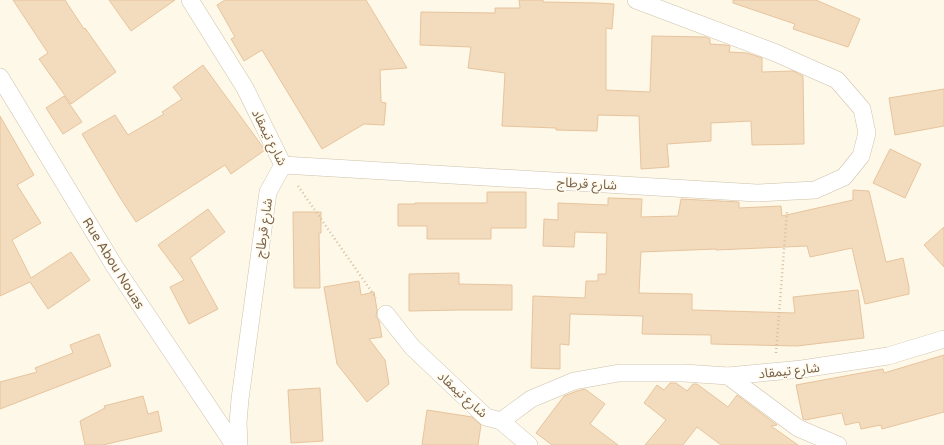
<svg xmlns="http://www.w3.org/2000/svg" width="944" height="445" font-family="'Varela Round','Noto Sans Arabic',sans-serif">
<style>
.building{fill:#f3dbbe;stroke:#e7c49d}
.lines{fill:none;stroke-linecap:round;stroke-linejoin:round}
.minor-casing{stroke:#cfc1ac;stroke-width:18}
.path{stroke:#d9bea0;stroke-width:2.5;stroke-dasharray:1 3;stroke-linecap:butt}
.minor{stroke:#fff;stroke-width:17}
.labels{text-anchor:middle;stroke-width:3.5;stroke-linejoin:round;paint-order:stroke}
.street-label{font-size:13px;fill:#78614a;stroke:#fffbee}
</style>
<rect width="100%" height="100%" fill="#fdf8e7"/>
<g class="building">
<path d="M13,0H65L84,29L85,28L116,72L71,104L39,59L48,53Z"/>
<path d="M109,0H175L131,31Z"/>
<path d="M225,0H366L407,68L380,70L381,102L386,103L384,125L364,124L322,149L262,50L244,61L231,39L235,37L217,5Z"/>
<path d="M519,0H543V2L597,3L614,4L612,29L606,28V90L650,92L652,36L706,37L710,39V44L726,45L730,46L729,52L747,53L762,58V72L793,71L803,76L804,144L752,145L751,121L711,123V141L667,144L669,167L641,169L639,116L598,115L597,131L556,130V128L502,126L505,73L468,68L471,47L420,45L421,12L495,13V8H520Z"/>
<path d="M733,0H816L860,19L848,47L793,29L795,24L733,3Z"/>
<path d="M203,65L265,150L231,174L225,165L136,222L119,196L82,134L115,115L128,135L164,114L162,112L182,99L173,87Z"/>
<path d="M944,89V126L895,135L889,98Z"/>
<path d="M64,96L82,122L63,134L46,108Z"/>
<path d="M0,116L34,175L17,185L41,223L12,240L31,278L71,252L90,280L48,309L30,282L0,296Z"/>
<path d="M890,149L921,164L905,198L873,183Z"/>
<path d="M853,190L869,191L886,262L903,258L909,287V294L865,304L852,248L810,257L807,246L716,250V249L641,252L639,293L692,294V310L795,313L793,297L858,290L864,338L797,346L711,344V335L642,334L643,316L570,314L569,345L560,344V369L531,368L533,296L585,298L586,281H598V274H606L607,233L575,232L574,247L543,246L544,219L558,220V203L608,205V198L642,199L641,217L678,216L681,199L739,202V208L781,206L782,216L853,200Z"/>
<path d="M487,192H526V228H491V239H427V226H398V204H415V203H487Z"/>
<path d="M208,209L225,232L190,258L218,309L189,324L170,287L184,280L158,245Z"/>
<path d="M293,212H321V233H319L320,288H294Z"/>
<path d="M944,227V267L924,245Z"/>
<path d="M459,273V284L512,285V310H459L409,311V274Z"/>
<path d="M359,281L361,295L374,292L377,310L376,316L379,321L382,337L369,339L385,360L389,384L367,402L337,364L324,287Z"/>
<path d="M99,334L111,366L0,409V382L37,372L35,368L73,353L70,345Z"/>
<path d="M944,355V412L882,429L881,425L861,429L859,422L845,425L842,413L805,420L803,419L796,385L883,369L884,373Z"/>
<path d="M670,383H676L687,391L693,384H697L728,407L737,395L777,425L771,426L798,445H721L697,427L683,445H645L666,420L644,403L657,385L664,390Z"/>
<path d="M320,388L323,441L291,443L288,390Z"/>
<path d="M585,389L605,404L590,424L618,445H552L536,433L564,396L577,391Z"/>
<path d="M143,396L148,414L158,411L162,431L103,445H85L80,421L105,408L104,406Z"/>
<path d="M427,410L472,417L481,425L478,445H422Z"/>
</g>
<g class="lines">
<g class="minor-casing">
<g id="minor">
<path d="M190,0L245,88L283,165"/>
<path d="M0,77L115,267L234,445"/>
<path d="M283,165L757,193L815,190L844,177L861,156L867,133L862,109L837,80L776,53L636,0"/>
<path d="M386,314L412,347L486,417L501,421L529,445"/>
<path d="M728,376L798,428L838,445"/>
<path d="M501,421L531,399L574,381L619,373H684L728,376L802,369L888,356L944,339"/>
<path d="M239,445L238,423L240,399L268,192L283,165"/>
</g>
</g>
<g class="path">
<path d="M298,186L376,298"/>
<path d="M776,353L787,211"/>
</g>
<use href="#minor" class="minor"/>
</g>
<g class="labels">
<g class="street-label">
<text transform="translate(270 137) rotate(63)" y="5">شارع تيمقاد</text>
<text transform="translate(587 183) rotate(3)" y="5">شارع قرطاج</text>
<text transform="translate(263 228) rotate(-82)" y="5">شارع قرطاج</text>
<text transform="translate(114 263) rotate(58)" y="5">Rue Abou Nouas</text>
<text transform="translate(789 370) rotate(-6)" y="5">شارع تيمقاد</text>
<text transform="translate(463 394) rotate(42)" y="5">شارع تيمقاد</text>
</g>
</g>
</svg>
